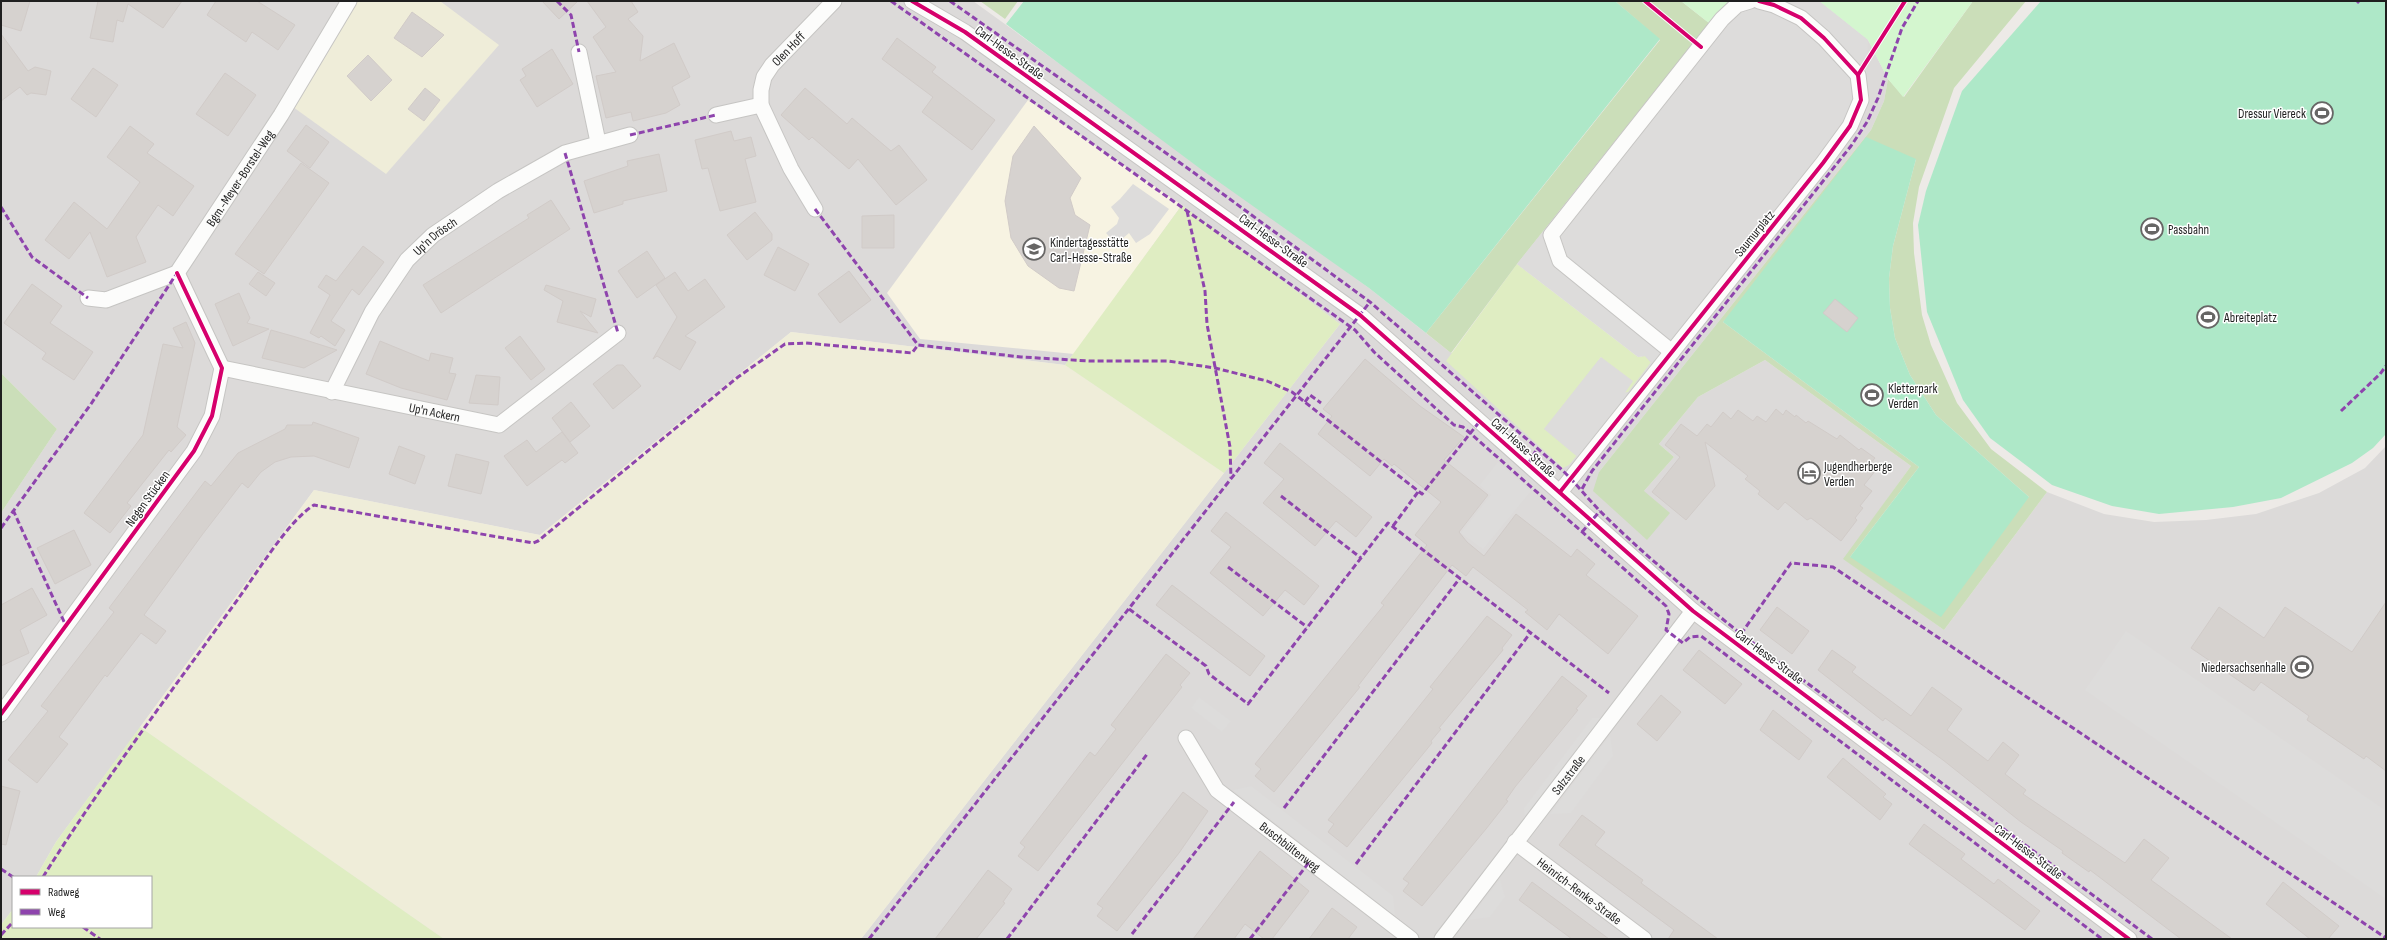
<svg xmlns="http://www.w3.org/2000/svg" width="2387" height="940" font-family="'Sofia Sans Condensed',sans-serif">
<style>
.residential{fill:#dcdad9}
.education{fill:#f7f3e2}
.farmland{fill:#efedd9}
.grass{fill:#dfedc2}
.forest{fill:#cbdeb9;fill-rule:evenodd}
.park{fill:#d4f6cf}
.pitch{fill:#aee8c8}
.parking{fill:#dddcdb}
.building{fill:#d6d2cf;stroke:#d1cbc8}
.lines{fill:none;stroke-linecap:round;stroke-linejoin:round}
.street-casing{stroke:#c6c5c3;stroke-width:17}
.street{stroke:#fcfcfb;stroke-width:15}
.quiet{stroke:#8e44ad;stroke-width:3;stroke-dasharray:6 3;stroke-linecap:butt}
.cycleway-casing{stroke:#fff;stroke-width:6}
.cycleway{stroke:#d6006c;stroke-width:4}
.labels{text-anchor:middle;stroke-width:3;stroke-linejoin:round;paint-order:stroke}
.street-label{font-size:13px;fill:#1f1f1f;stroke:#fff}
.poi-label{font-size:13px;fill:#1f1f1f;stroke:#fff;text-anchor:start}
</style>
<rect width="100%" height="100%" fill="#edeae7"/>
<path class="residential" d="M1,1H973L1369,288L1451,353L1651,363L1517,264L1709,23L1729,1H1819L1868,40L1888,79L1884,101L1871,130L1599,472L1644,491L1674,457L1659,444L1698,397L1765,360L1911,466L1844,559L1944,630L2047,492L2104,514L2154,522L2206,520L2256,514L2319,493L2365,468L2386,446V939H861L1340,324L1182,206L1065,365L791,332L540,535L314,490L56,842L36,877H13V909L1,925V513L57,429L1,373Z"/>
<path class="education" d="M1028,100L1182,205L1074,354L920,339L887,293Z"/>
<g class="farmland">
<path d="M357,1H440L499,45L386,174L293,107Z"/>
<path d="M791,332L1065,365L1224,473L861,939H444L140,727L314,490L540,535Z"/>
</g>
<g class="grass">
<path d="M1182,205L1340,324L1224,473L1065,365Z"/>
<path d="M1517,264L1638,357L1645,356L1651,363L1628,392L1624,393L1601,357L1544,429L1586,444L1569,465L1563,468L1446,361Z"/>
<path d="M140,727L444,939H1V925L13,909V927H151V877H36L56,842Z"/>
</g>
<g class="forest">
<path d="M980,1H1018L1005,19Z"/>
<path d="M1615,1H1681L1709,23L1517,264L1451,353L1426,333L1660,40Z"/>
<path d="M1973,1H2026L1954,88L1919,187L1913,223L1914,253L1922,315L1931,345L1957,403L1991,449L2047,492L1944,630L1843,559L1911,466L1765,360L1698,397L1659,444L1674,457L1644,491L1670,513L1647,540L1593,491L1599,472L1871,130L1884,101L1888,79L1904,97ZM1916,159L1893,246L1889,278L1890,308L1895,338L1910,375L1936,415L2029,497L1850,557L1919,467L1723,322Z"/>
<path d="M1,373L57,429L1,513Z"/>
</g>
<g class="park">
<path d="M1681,1H1729L1709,23Z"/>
<path d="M1819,1H1973L1903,97L1888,79L1868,40Z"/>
</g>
<g class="pitch">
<path d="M1024,1H1615L1660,39L1426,333L1369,288L1202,170L1006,24Z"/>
<path d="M2041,1H2386V434L2373,448L2352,463L2281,498L2233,507L2159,514L2112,506L2052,485L1990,438L1963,400L1927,312L1918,225L1926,191L1962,91Z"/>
<path d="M1866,137L1916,159L1893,246L1889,278L1890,308L1895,338L1910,375L1936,415L2029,497L1941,617L1850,557L1919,467L1723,322Z"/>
</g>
<g class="parking">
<path d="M1729,1H1819L1868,40L1866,95L1580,459L1544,429L1601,357L1633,381L1625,393L1629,392L1651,362L1645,356L1638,357L1517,264L1709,23Z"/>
<path d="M1133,184L1169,209L1150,234L1136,243L1129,233L1116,244L1106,233L1117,224L1119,218L1111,207L1120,199Z"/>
<path d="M1498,462L1531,491L1483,549L1461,533L1491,495L1480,485Z"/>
<path d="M2126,631L2386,811V899L2085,690Z"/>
<path d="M1199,697L1231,721L1222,732L1191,708Z"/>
<path d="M1592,718H1602L1525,818L1524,808Z"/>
<path d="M1610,735L1613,756L1571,813L1550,814Z"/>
<path d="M1251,786L1393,896L1395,916L1233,790Z"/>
<path d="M1500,879L1505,897L1490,917L1468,920Z"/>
</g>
<g class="building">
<path d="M1,1H30L21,31L1,25Z"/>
<path d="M98,1H182L163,28L128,4L123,22L117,20L113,42L90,38Z"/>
<path d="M216,1H257L295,25L278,50L252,32L246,42L207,15Z"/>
<path d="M542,1H578L559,19Z"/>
<path d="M587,1H631L638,12L628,19L643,36L640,61L674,43L690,77L672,87L680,105L666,113L633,121L631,112L606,118L596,76L616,72L593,37L606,27Z"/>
<path d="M412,12L444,35L422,57L394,38Z"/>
<path d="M1,34L28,71L35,67L51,71L46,95L31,93L27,95L20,87L1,101Z"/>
<path d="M897,38L936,67L932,72L995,120L972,150L922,112L933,97L882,59Z"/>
<path d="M552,49L573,84L537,107L520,80L526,76L522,69Z"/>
<path d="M368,55L392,80L371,101L347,76Z"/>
<path d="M93,68L118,85L96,117L71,99Z"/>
<path d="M225,73L256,95L228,136L196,114Z"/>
<path d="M425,88L440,100L424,121L408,109Z"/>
<path d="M805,88L847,124L852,118L891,151L899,145L927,180L896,205L858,159L849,169L812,137L809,140L781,115Z"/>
<path d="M306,125L329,142L310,168L287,151Z"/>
<path d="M130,126L154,144L147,153L194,186L173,216L158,205L136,237L146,262L107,277L90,232L69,259L45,240L74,202L107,229L140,182L107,157Z"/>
<path d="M1034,126L1081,178L1070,198L1075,215L1090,225L1074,291L1059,288L1028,266L1011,238L1005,201L1013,156Z"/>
<path d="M731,131L734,141L751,137L756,156L745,159L756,202L720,211L708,168L702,169L695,140Z"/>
<path d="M659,154L667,191L623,201V204L594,213L584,181L628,166L627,161Z"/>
<path d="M301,163L329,183L264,274L235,254Z"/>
<path d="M551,200L570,229L441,313L423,285L529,218L527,215Z"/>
<path d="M755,212L772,234V240L747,260L727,235Z"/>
<path d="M894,215V248H862V216Z"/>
<path d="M363,246L384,262L359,295L352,289L331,321L345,330L335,346L321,336L319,338L310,333L330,295L318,287L326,275L336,281Z"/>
<path d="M778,247L809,264L795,291L764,275Z"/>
<path d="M647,251L665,278L637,298L618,271Z"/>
<path d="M849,271L871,300L840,323L818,294Z"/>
<path d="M258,272L275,283L266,296L249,284Z"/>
<path d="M675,272L688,291L705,279L725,307L685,336L696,342L680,370L657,356L653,359L677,317L656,285Z"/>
<path d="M32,284L62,306L50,323L93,352L74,380L42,359L46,353L4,323Z"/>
<path d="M546,285L596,299L591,317L580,311L598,333L557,322L563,301L544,290Z"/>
<path d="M239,293L250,318L247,323L269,329L233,346L215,304Z"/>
<path d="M1835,299L1858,318L1847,332L1823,313Z"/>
<path d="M186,322L195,343L177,427L186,435L171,452L169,450L127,503L131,506L110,533L84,513L143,435L163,344L183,348L173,328Z"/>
<path d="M271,330L296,337L337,350L304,368L262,358Z"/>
<path d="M520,336L545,369L531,380L505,348Z"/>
<path d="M380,341L429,361L431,353L453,358L449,373L456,374L447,400L401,388L366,374Z"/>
<path d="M1365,359L1420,406L1464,437L1444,460L1488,495L1459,532L1467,542L1484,556L1516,514L1571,557L1577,549L1595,564L1586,575L1638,616L1608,654L1559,614L1547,630L1525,612L1528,610L1473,567L1466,576L1452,565L1368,673L1358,686L1360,687L1274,792L1255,776L1261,769L1255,764L1384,605L1381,603L1427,545L1415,535L1441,502L1394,464L1392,466L1384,459L1370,476L1318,434L1332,416L1323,409Z"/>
<path d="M617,365H623L641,386L613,409L593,384Z"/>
<path d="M476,375L500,377L498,405L469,403Z"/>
<path d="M571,402L590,426L570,442L552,418Z"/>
<path d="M1776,409L1783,415L1786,410L1795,417L1796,415L1806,423L1808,421L1837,439L1840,435L1859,450L1861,448L1875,458L1869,465L1876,470L1864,485L1872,491L1860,506L1863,508L1855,518L1857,520L1841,541L1811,518L1807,520L1785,502L1778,510L1758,494L1760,491L1745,479L1748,476L1705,442L1715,486L1686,520L1652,492L1680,457L1665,445L1681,424L1697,436L1707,424L1711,427L1723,412L1731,419L1738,410L1753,421L1757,416L1766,422Z"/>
<path d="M313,422L359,438L349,468L314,456L291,457L275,462L261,472L248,488L242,483L202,535L144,615L166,631L156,644L141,633L107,677L105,675L59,737L68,744L37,783L8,760L48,711L41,706L114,612L109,608L205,481L211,486L238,453L285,429L287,425H312Z"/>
<path d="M562,432L578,453L565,463L562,460L527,486L504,456L527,440L536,452Z"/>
<path d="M1280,443L1372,517L1356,537L1336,521L1315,546L1263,503L1284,479L1264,463Z"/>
<path d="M399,446L425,456L415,484L389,474Z"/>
<path d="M456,454L489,462L481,494L448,486Z"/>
<path d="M1226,512L1319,586L1304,605L1285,590L1263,616L1210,573L1231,547L1211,531Z"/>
<path d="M74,530L91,565L55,584L37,548Z"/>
<path d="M1172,585L1265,656L1250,676L1156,605Z"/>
<path d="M32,588L47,615L20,630L29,653L1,666V605Z"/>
<path d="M2386,602V771L2366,756L2364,759L2307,720L2309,716L2261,682L2254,691L2191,648L2219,607L2264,638L2285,607L2352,652Z"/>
<path d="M1777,607L1809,631L1792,654L1760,630Z"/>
<path d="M1487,616L1512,635L1502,648L1503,650L1439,728L1441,729L1431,741L1432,743L1347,847L1328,832L1334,824L1328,820L1433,689L1430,687Z"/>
<path d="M1699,650L1742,684L1725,704L1683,670Z"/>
<path d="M1832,650L1856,667L1852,672L1911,716L1932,687L1962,709L1947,730L1988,761L2003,742L2019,755L2005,774L2026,790L2023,794L2125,863L2144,839L2169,858L2151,880L2232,939H2181L2090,870L2089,872L2062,853L2063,851L2021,822L1943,760L1885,718L1883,721L1818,670Z"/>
<path d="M1166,654L1190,673L1180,685L1182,687L1038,871L1018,856L1025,847L1020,843L1090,752L1095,756L1116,729L1111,725Z"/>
<path d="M1562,676L1587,696L1576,709L1578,710L1515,787L1506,800L1508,801L1486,829L1422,906L1403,891L1409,883L1403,879Z"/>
<path d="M1661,695L1681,712L1657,741L1637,724Z"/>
<path d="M1773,710L1812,741L1799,760L1760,730Z"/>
<path d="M1843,758L1886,794L1883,797L1892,804L1880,820L1827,777Z"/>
<path d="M1,786L20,791L6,845L1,844Z"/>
<path d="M1183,792L1208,811L1179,853L1117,931L1097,916L1103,908L1097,904Z"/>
<path d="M1582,815L1605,832L1595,845L1643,880L1641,883L1718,939H1668L1674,930L1559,845Z"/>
<path d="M1924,824L1965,854L1961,859L1994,884L1998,879L2040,911L2025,930L1909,844Z"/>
<path d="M1260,851L1309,891L1272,939H1264L1245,924L1234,939H1193Z"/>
<path d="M988,870L1012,889L1003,902L1005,903L976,939H935Z"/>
<path d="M1532,882L1609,939H1572L1519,900Z"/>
<path d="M2283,882L2339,926L2328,939H2310L2266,904Z"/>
<path d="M1332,908L1357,927L1348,939H1309Z"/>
</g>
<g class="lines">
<g class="street-casing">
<g id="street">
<path d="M912,1L965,32L1360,315L1693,611L2129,939"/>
<path d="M579,52L598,142"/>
<path d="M716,115L761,105"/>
<path id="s1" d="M815,209L791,169L761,105V90L764,77L772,65L834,1"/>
<path id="s2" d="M88,298L106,300L177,273L281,115L349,1"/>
<path d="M1672,352L1560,261L1551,235L1722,19L1737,5L1750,1"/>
<path id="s3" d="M222,368L499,425L618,333"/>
<path id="s4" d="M332,392L372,312L407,260L433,235L498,191L565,153L630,135"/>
<path d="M1560,492L1823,163L1850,126L1861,100L1858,75L1824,38L1801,18L1774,5L1759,1"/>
<path d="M1,714L194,451L212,416L222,368L177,273"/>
<path id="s5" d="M1186,738L1217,790L1411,939"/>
<path id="s6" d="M1515,842L1644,939"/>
<path id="s7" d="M1442,939L1693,611"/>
</g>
</g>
<use href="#street" class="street"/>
<g class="quiet">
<path d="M557,1L571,15L579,52"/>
<path d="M891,1L1355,330L1374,352L1454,425L1463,427L1470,433L1666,606L1669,614L1666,630L1683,643L1690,637L1701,636L2102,939"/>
<path d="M950,1L1193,172L1370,302L1561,469C1576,483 1587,498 1601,512C1644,555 1693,595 1741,634L2152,939"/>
<path d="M2357,3L2359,1"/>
<path d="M630,135L716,115"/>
<path d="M565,153L618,333"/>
<path d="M1,207L32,257L88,298"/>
<path d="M815,209L918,345L1021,357L1090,361H1168L1215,368L1267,381L1292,392L1422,494L1480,421"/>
<path d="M1187,211L1205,291L1207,324L1230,447L1231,478"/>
<path d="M1305,402L1310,395L1321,403"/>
<path d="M2341,411L2380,374L2386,366"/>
<path d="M1528,464L1537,449"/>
<path d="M1582,489L1592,471L1851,146L1867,122L1878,98L1902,28L1918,1"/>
<path d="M1281,496L1361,558"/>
<path d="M13,510L66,626"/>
<path d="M1393,526L1418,492"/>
<path d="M1,528L91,404L177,273"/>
<path d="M1582,532L1600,511"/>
<path d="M1228,567L1307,627"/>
<path d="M1129,609L1206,666L1209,674L1248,704L1388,523L1609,693"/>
<path d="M1741,634L1791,563L1833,567L2386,938"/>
<path d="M1284,808L1460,578"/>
<path d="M1356,864L1531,632"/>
<path d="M1,869L13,877"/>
<path d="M43,877C103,781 172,691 238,599C257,573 288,521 314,505L533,543L538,541L738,377L785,344L806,343L912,353L918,345"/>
<path d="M83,927L100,939"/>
<path d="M1132,934L1234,802"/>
<path d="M1,935L13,922"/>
<path d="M869,939L1370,302"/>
<path d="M1007,939L1148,753"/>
<path d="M1250,939L1310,861"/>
</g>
<g class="cycleway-casing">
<g id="cycleway">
<path d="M912,1L965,32L1360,315L1693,611L2129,939"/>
<path d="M1645,1L1701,47"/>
<path d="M1858,75L1905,1"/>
<path d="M1560,492L1823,163L1850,126L1861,100L1858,75L1824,38L1801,18L1774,5L1759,1"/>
<path d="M1,714L194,451L212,416L222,368L177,273"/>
</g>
</g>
<use href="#cycleway" class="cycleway"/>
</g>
<defs>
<g id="stadium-ring" transform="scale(1.15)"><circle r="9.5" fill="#fff" stroke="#676665" stroke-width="1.5"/><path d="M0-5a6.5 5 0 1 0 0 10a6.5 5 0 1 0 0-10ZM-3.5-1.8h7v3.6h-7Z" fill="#676665"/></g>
<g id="school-ring" transform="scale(1.15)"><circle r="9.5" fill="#fff" stroke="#676665" stroke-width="1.5"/><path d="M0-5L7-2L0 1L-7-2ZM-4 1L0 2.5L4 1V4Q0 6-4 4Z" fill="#676665"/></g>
<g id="hotel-ring" transform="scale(1.15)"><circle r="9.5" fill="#fff" stroke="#676665" stroke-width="1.5"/><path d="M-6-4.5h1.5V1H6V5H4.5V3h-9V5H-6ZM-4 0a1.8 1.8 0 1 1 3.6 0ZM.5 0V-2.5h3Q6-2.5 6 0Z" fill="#676665"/></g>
</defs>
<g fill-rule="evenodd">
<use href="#stadium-ring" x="2322" y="113"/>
<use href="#stadium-ring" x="2152" y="229"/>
<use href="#school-ring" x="1034" y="249"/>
<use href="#stadium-ring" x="2208" y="317"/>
<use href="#stadium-ring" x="1872" y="395"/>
<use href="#hotel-ring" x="1809" y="473"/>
<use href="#stadium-ring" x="2302" y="667"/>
</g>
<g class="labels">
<g class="street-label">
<text dy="5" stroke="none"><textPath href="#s1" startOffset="183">Olen Hoff</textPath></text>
<text transform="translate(1010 52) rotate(36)" y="5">Carl-Hesse-Straße</text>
<text dy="5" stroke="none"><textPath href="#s2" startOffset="208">Bgm.-Meyer-Borstel-Weg</textPath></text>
<text transform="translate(1754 233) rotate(-51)" y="5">Saumurplatz</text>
<text dy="5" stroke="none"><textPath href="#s4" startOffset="189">Up'n Drösch</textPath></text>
<text transform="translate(1274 240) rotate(36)" y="5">Carl-Hesse-Straße</text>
<text dy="5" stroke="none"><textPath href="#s3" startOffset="217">Up'n Ackern</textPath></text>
<text transform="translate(1524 447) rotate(42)" y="5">Carl-Hesse-Straße</text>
<text transform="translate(147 498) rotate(-54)" y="5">Negen Stücken</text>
<text transform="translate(1770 656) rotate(37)" y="5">Carl-Hesse-Straße</text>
<text dy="5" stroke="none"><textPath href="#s7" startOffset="207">Salzstraße</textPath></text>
<text dy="5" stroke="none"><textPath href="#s5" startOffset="153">Buschbültenweg</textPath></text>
<text transform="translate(2029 851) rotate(37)" y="5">Carl-Hesse-Straße</text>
<text dy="5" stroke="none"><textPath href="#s6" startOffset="81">Heinrich-Renke-Straße</textPath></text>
</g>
<g class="poi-label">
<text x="2306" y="118" text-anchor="end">Dressur Viereck</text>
<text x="2168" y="234">Passbahn</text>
<text x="1050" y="247">Kindertagesstätte<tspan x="1050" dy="15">Carl-Hesse-Straße</tspan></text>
<text x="2224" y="322">Abreiteplatz</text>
<text x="1888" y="393">Kletterpark<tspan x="1888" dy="15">Verden</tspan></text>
<text x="1824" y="471">Jugendherberge<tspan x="1824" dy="15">Verden</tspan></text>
<text x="2286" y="672" text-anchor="end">Niedersachsenhalle</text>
</g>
</g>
<rect width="2387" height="940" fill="none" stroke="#1f1f1f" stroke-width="4"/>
<rect x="12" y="876" width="140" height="52" fill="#ffffff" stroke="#a5a5a5"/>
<rect x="20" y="889" width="20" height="6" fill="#d6006c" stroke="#a5a5a5"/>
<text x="48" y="896" font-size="12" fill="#1f1f1f">Radweg</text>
<rect x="20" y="909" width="20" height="6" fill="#8e44ad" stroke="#a5a5a5"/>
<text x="48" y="916" font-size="12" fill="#1f1f1f">Weg</text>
</svg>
